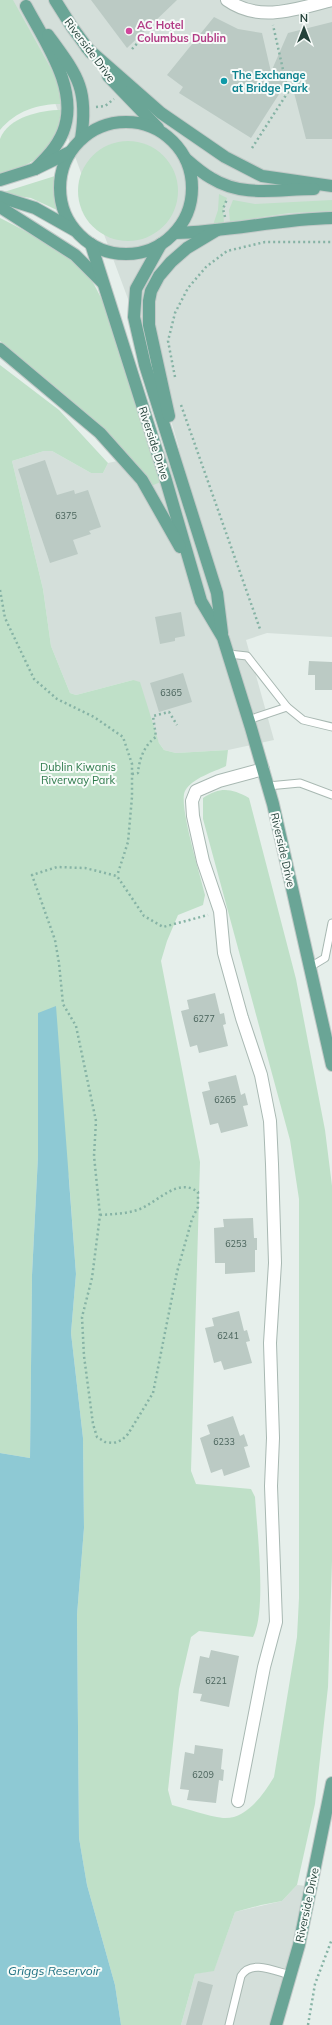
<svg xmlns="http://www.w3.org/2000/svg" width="332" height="2025" font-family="Mulish,sans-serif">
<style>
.built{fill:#d4dfda}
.green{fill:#bfe0c8}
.water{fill:#8ec9d4}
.building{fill:#bbcac4}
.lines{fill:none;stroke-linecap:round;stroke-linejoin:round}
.lane-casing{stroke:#a8b8b2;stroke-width:9}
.street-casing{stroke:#a8b8b2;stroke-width:14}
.primary-casing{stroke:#c2cac8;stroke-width:14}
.path{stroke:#86b3a5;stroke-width:2.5;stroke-dasharray:2 3;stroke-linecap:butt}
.lane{stroke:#fff;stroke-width:7}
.street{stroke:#fff;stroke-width:12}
.primary{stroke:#6aa596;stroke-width:12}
.hotel-dot{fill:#d1479c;stroke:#f7fbf9;stroke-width:1.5}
.culture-dot{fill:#0f9aa8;stroke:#f7fbf9;stroke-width:1.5}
.labels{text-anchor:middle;stroke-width:4;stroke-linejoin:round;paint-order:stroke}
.number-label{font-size:9px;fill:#4a645c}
.hotel-label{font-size:11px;font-weight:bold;fill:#b23c85;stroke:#f7fbf9;text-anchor:start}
.street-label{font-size:11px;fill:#24423a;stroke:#f7fbf9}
.culture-label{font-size:11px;font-weight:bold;fill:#0d838f;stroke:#f7fbf9;text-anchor:start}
.park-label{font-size:11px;fill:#2d7a4b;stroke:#f7fbf9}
.water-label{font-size:12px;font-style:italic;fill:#1c6f80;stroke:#f7fbf9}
</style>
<rect width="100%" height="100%" fill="#e6efeb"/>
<g class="built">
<path d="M7,0H332V637L267,633L246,640L274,740L228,750L176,753L164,750L159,743L133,680L76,695L70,693L51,646L43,589L12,461L44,451H52L91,473H103L108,463L179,448L163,393L54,100Z"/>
<path d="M297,1885L318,1887L280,2025H181L195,1974L214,1970L235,1912L282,1901Z"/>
</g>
<g class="green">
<path d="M0,0H13L55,76L59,88L61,104C37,104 16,111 0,130Z"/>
<path d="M61,110C57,150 37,164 0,174C0,164 0,149 0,139C8,117 41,110 61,110Z"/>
<circle cx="128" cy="191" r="50"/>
<path d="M55,176L54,197L57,210L31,198L4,194V192Z"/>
<path d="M219,194L227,198L223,210L224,223L213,225L218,210Z"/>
<path d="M233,200L255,204L332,200V211L289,213L230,222L229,210Z"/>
<path d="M0,218C26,231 72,255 90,278C96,287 100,296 105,306L163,481L151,486C139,467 125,450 109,434C75,401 34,375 0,341Z"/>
<path d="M0,365L59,410L108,463L103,473H91L52,451H44L12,461L43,589L51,646L70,693L76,695L133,680L140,682L159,743L164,750L176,753L228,750L226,766C214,772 192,778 185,791C178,804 201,877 205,895L203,905L178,915L167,941L161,961L200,1162L191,1471L196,1484L251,1489L255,1497C257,1530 267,1611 253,1637L199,1631L191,1637L179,1689L168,1790L172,1805C188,1809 207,1816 223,1818C246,1820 264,1794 274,1777L297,1637L299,1598V1199L290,1140L203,819V798C220,787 231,788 249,798L296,979L325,1130L332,1186V1561L328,1687L315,1804L297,1885L282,1901L261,1905L235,1912L214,1971L195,1974L181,2025H121L115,1985L87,1885L79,1838L77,1615L84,1528L83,1438L71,1333L76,1274L69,1179L38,1014V1156L32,1275L30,1458L0,1453Z"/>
</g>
<path class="water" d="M56,1006L76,1274L71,1333L83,1438L84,1528L77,1615L79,1838L87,1885L115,1985L121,2025H0V1453L30,1458L32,1275L38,1156V1013Z"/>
<g class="building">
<path d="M91,0H177L127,48Z"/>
<path d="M214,17L238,29L262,33L271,72L288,33L332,22V139H306L290,77L251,138L179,93L183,87L167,75Z"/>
<path d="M45,460L57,495L74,490L75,494L88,490L101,527L89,531L91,534L73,540L78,554L50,563L18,469Z"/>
<path d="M181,612L185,636L175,638V641L160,644L155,617Z"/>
<path d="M309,661L332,662V690H315V675H308Z"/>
<path d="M183,673L192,702L159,712L150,683Z"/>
<path d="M215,993L220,1014L224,1013L226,1024L223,1025L228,1046L199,1053L197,1045L190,1047L181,1011L189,1009L187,1000Z"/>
<path d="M236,1075L241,1095L245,1093L248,1105L243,1106L248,1126L221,1133L218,1123L210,1125L202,1092L210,1090L208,1082Z"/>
<path d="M253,1218L254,1238H257V1250H255V1272L225,1274V1263H215L214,1228L224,1227L223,1219Z"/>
<path d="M239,1311L244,1331L247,1330L250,1341L246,1342L252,1363L224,1370L221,1361L214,1363L205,1328L214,1326L212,1318Z"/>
<path d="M233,1416L240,1436L244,1434L248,1446L244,1447L250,1467L224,1476L222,1469L211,1473L200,1438L210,1434L207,1425Z"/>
<path d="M211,1650L239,1656L229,1707L200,1701L202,1694L193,1693L200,1656L209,1658Z"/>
<path d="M195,1745L223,1749L221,1769L224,1770L223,1781L219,1780L216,1803L187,1800L189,1790L180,1789L185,1752L194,1754Z"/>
<path d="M198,1981L213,1985L202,2025H186Z"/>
</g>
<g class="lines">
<g class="lane-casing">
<g id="lane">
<path d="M229,654L247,656L287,707L303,720L332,727"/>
<path d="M248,720L287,707"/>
<path d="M268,786L300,783L332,795"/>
<path d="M310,967L325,958L332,923"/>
<path d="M229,2025L241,1976C251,1959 275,1971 290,1975"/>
</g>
</g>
<g class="street-casing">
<g id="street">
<path d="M227,0C259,23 297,9 332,0"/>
<path d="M238,1801L264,1667L276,1622L271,1486L273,1438L270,1343L275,1263L272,1164L270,1121L261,1075L242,1018L224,953L220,911L203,861L193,816L192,801L196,791L219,781L263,769"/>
</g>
</g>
<g class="primary-casing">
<g id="primary">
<path d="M55,0L72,27L91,53"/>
<path d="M26,6C45,42 80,90 63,132C57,147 46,158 35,169"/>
<path d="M48,35C77,75 89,88 81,139"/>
<path d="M87,48L161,113L225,157L262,176L332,186"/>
<path d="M108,76L158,128"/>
<circle cx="126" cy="188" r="66"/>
<path d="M186,159C194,166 202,173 211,178C243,198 278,189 314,189"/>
<path d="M0,180L35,169L70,152"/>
<path d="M0,197L35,208L74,230"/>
<path d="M0,207L75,255L102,282"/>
<path d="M175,233C228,232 279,219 332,218"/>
<path d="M91,244L165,477L201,601L223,638L251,728L273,804L332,1065"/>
<path d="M161,244L136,289L134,317L145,365L217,593L222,633"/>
<path d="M0,349L100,433L142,480L180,547"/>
<path d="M169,416L149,325V301L151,291L159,276L171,262L187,248L217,230"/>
<path d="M276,2025L299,1945L332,1783"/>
</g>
</g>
<g class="path">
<path d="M132,49L144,36"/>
<path d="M96,107L105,106L114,99"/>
<path d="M252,148L288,92L273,25"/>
<path d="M225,217L223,209L227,199"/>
<path d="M175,377L168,341L175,313L188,288L206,267L227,251L265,242H332"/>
<path d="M181,405L260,629"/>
<path d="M0,590L5,618L34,679L57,699L94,717L123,737L132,764V797L128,842L117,876"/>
<path d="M132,774L138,773C139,760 144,745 156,737L153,716L169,712L177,725"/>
<path d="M100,1215C114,1214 127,1214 140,1209C159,1201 178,1177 198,1192V1207L192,1219L177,1272L153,1393L128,1434L122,1440L114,1443L105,1442L97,1437L93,1424L84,1356L82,1317L92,1278L100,1215L94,1156L96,1121L76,1026L63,1004L59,963L55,940L32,875L57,867L85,868L117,876L144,916L163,927L208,915"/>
<path d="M308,2025L315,1984L332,1939"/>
</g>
<use href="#lane" class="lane"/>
<use href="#street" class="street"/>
<use href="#primary" class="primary"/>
</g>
<circle class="hotel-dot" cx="129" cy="31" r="4"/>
<circle class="culture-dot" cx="224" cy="81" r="4"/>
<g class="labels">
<g class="number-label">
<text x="66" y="519">6375</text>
<text x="171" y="696">6365</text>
<text x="204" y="1022">6277</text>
<text x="225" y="1103">6265</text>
<text x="236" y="1247">6253</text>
<text x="228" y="1339">6241</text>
<text x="224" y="1445">6233</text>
<text x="216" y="1684">6221</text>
<text x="203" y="1778">6209</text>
</g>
<g class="hotel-label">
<text x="137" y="29">AC Hotel<tspan x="137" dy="13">Columbus Dublin</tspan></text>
</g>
<g class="street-label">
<text transform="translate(90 50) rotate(53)" y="4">Riverside Drive</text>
<text transform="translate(154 443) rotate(72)" y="4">Riverside Drive</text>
<text transform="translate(283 850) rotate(77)" y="4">Riverside Drive</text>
<text transform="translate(307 1905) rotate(-78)" y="4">Riverside Drive</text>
</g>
<g class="culture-label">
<text x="232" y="79">The Exchange<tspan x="232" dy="13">at Bridge Park</tspan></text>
</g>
<g class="park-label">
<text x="78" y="771">Dublin Kiwanis<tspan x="78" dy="13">Riverway Park</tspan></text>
</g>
<g class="water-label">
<text x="54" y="1975">Griggs Reservoir</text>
</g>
</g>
<g transform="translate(304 28)" stroke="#f7fbf9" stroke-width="3" paint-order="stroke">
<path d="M0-3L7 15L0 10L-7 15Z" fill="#24423a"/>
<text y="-6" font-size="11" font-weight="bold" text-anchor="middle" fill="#24423a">N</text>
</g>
</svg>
